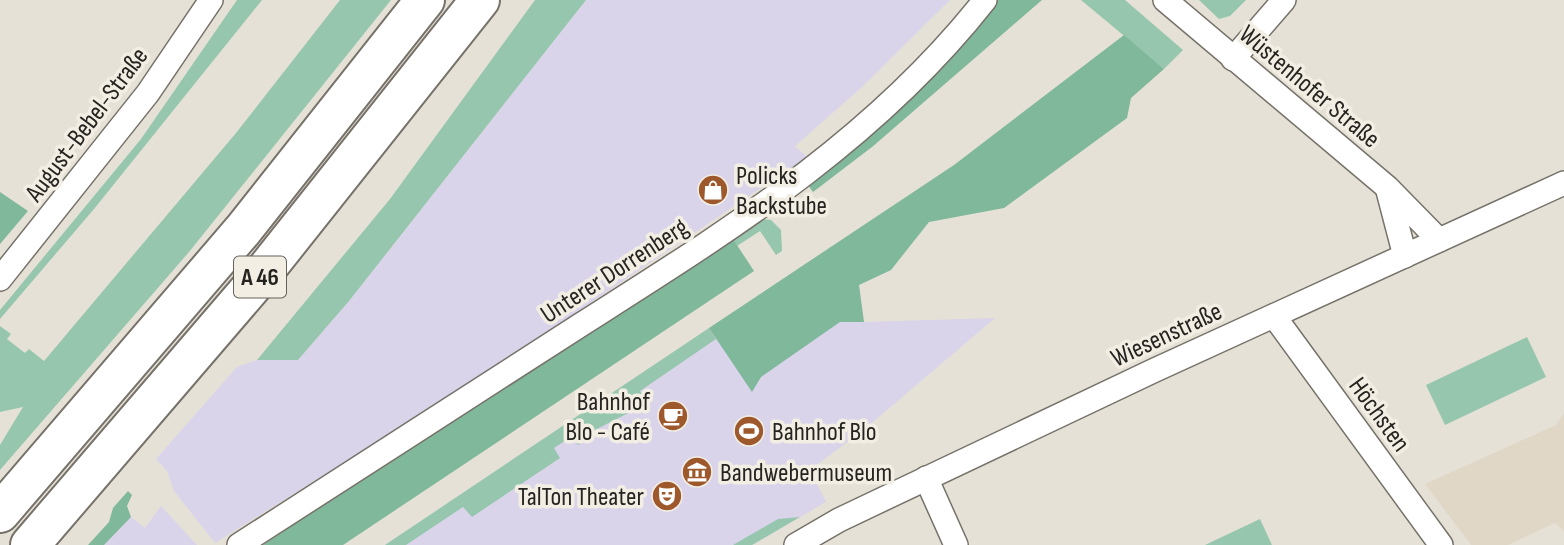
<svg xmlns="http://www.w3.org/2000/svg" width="1564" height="545" font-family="'Sofia Sans Condensed',sans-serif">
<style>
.commercial{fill:#d9d4ea}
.built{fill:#e0d7c6}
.green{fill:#96c7ae}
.forest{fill:#7fb89b}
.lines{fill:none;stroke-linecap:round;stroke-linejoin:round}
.minor-casing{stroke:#767269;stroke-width:26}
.motorway-casing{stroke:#767269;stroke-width:42}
.minor{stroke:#fff;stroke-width:23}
.motorway{stroke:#fff;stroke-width:38}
.labels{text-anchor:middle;stroke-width:7;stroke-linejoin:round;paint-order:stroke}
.shield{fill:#f3eee4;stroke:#64615b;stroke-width:2}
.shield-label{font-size:24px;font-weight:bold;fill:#262420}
.street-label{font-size:26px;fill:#262420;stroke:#f3eee4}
.poi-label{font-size:26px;fill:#262420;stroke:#f3eee4;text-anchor:start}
</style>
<rect width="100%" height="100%" fill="#e6e1d7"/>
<g class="commercial">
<path d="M586,0H950L861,88L795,146L807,157L482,376L215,543L174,491L167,471L156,459L237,367L257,360H298L349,301Z"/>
<path d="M891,207V270L859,285L864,322L995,318L866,428L810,470L826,502L752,545H385Z"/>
<path d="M161,506L197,545H104L131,517L145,528Z"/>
</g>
<path class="built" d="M1564,413V531L1555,523L1508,545H1471L1425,484L1556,425Z"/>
<g class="green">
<path d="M237,0H262L94,209L0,319V310L141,139Z"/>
<path d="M340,0H391L189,252L0,470V445L23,407L0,412V326L11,334L7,339L25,353L29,349L44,361L236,133Z"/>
<path d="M535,0H586L349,301L298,360H257L390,199Z"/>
<path d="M1081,0H1125L1183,50L1164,69Z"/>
<path d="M1199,0H1246L1230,16L1219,19Z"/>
<path d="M763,219L771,220L781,230L782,251L776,255L760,231L737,246L733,239Z"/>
<path d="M709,328L716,339L640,391L648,403L589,433L592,437L578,445L571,437L554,448L560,458L472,517L463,507L406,545H385Z"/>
<path d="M1527,337L1546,377L1445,425L1426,385Z"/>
<path d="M800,517L752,545H733L778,519Z"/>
<path d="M1260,519L1272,545H1205Z"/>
</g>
<g class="forest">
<path d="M996,0H1042L872,147L813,192L808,185Z"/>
<path d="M1124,35L1164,69L1131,98L1127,118L1004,208L929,222L891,270L859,285L864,322H840L761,377L752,392L709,328L954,165Z"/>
<path d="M0,192L28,211L0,244Z"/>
<path d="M733,239L754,271L343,545H263L449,421Z"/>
<path d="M128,491L132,495L127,506L131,517L104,545H88L109,522L113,508Z"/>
</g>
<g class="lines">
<g class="minor-casing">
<g id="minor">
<path d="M1165,0L1388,188L1439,240"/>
<path d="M1233,59L1284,0"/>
<path d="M1388,191L1405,256"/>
<path d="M0,279L148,93L211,0"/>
<path d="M1274,316L1441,545"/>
<path d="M926,478L956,545"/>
<path d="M239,545C353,471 468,398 582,324C731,229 874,141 985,0"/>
<path d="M796,545L839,520L1155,370L1564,183"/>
</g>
</g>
<g class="motorway-casing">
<g id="motorway">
<path d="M0,513L243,230L425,0"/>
<path d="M30,545L260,277L480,0"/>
</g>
</g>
<use href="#minor" class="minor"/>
<use href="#motorway" class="motorway"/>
</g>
<defs>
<g id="shop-disc" transform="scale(1.575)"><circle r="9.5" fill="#9d582c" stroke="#f3eee4"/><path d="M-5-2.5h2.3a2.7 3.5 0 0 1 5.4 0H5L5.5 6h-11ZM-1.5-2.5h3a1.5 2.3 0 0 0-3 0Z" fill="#fff"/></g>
<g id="cafe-disc" transform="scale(1.575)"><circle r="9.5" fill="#9d582c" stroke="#f3eee4"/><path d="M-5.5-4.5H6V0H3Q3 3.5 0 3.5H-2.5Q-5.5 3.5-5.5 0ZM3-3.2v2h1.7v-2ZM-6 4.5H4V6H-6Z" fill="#fff"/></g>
<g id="stadium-disc" transform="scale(1.575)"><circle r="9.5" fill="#9d582c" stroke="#f3eee4"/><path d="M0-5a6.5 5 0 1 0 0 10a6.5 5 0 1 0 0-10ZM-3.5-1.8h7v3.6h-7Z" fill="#fff"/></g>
<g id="museum-disc" transform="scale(1.575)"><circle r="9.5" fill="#9d582c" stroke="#f3eee4"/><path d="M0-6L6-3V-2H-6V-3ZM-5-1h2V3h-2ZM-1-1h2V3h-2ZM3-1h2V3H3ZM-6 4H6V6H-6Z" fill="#fff"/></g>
<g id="theatre-disc" transform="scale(1.575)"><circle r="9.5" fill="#9d582c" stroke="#f3eee4"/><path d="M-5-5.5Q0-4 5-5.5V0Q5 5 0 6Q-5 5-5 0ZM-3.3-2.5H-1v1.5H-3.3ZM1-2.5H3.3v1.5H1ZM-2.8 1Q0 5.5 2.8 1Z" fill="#fff"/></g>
</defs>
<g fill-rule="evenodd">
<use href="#shop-disc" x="713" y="190"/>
<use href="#cafe-disc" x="673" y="416"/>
<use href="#stadium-disc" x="749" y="431"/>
<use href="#museum-disc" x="697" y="472"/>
<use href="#theatre-disc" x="667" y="496"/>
</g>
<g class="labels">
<rect class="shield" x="234" y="256.5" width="52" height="41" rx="5"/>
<g class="shield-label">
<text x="260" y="285">A 46</text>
</g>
<g class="street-label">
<text transform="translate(1310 86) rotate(40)" y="9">Wüstenhofer Straße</text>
<text transform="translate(86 124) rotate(-53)" y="9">August-Bebel-Straße</text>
<text transform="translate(614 270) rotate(-33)" y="9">Unterer Dorrenberg</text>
<text transform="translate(1166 334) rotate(-25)" y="9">Wiesenstraße</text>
<text transform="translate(1380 414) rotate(54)" y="9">Höchsten</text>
</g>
<g class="poi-label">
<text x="736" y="184">Policks<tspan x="736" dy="30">Backstube</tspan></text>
<text x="650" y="410" text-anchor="end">Bahnhof<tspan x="650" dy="30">Blo - Café</tspan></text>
<text x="772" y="440">Bahnhof Blo</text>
<text x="720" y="481">Bandwebermuseum</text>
<text x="644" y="505" text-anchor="end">TalTon Theater</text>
</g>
</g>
</svg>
